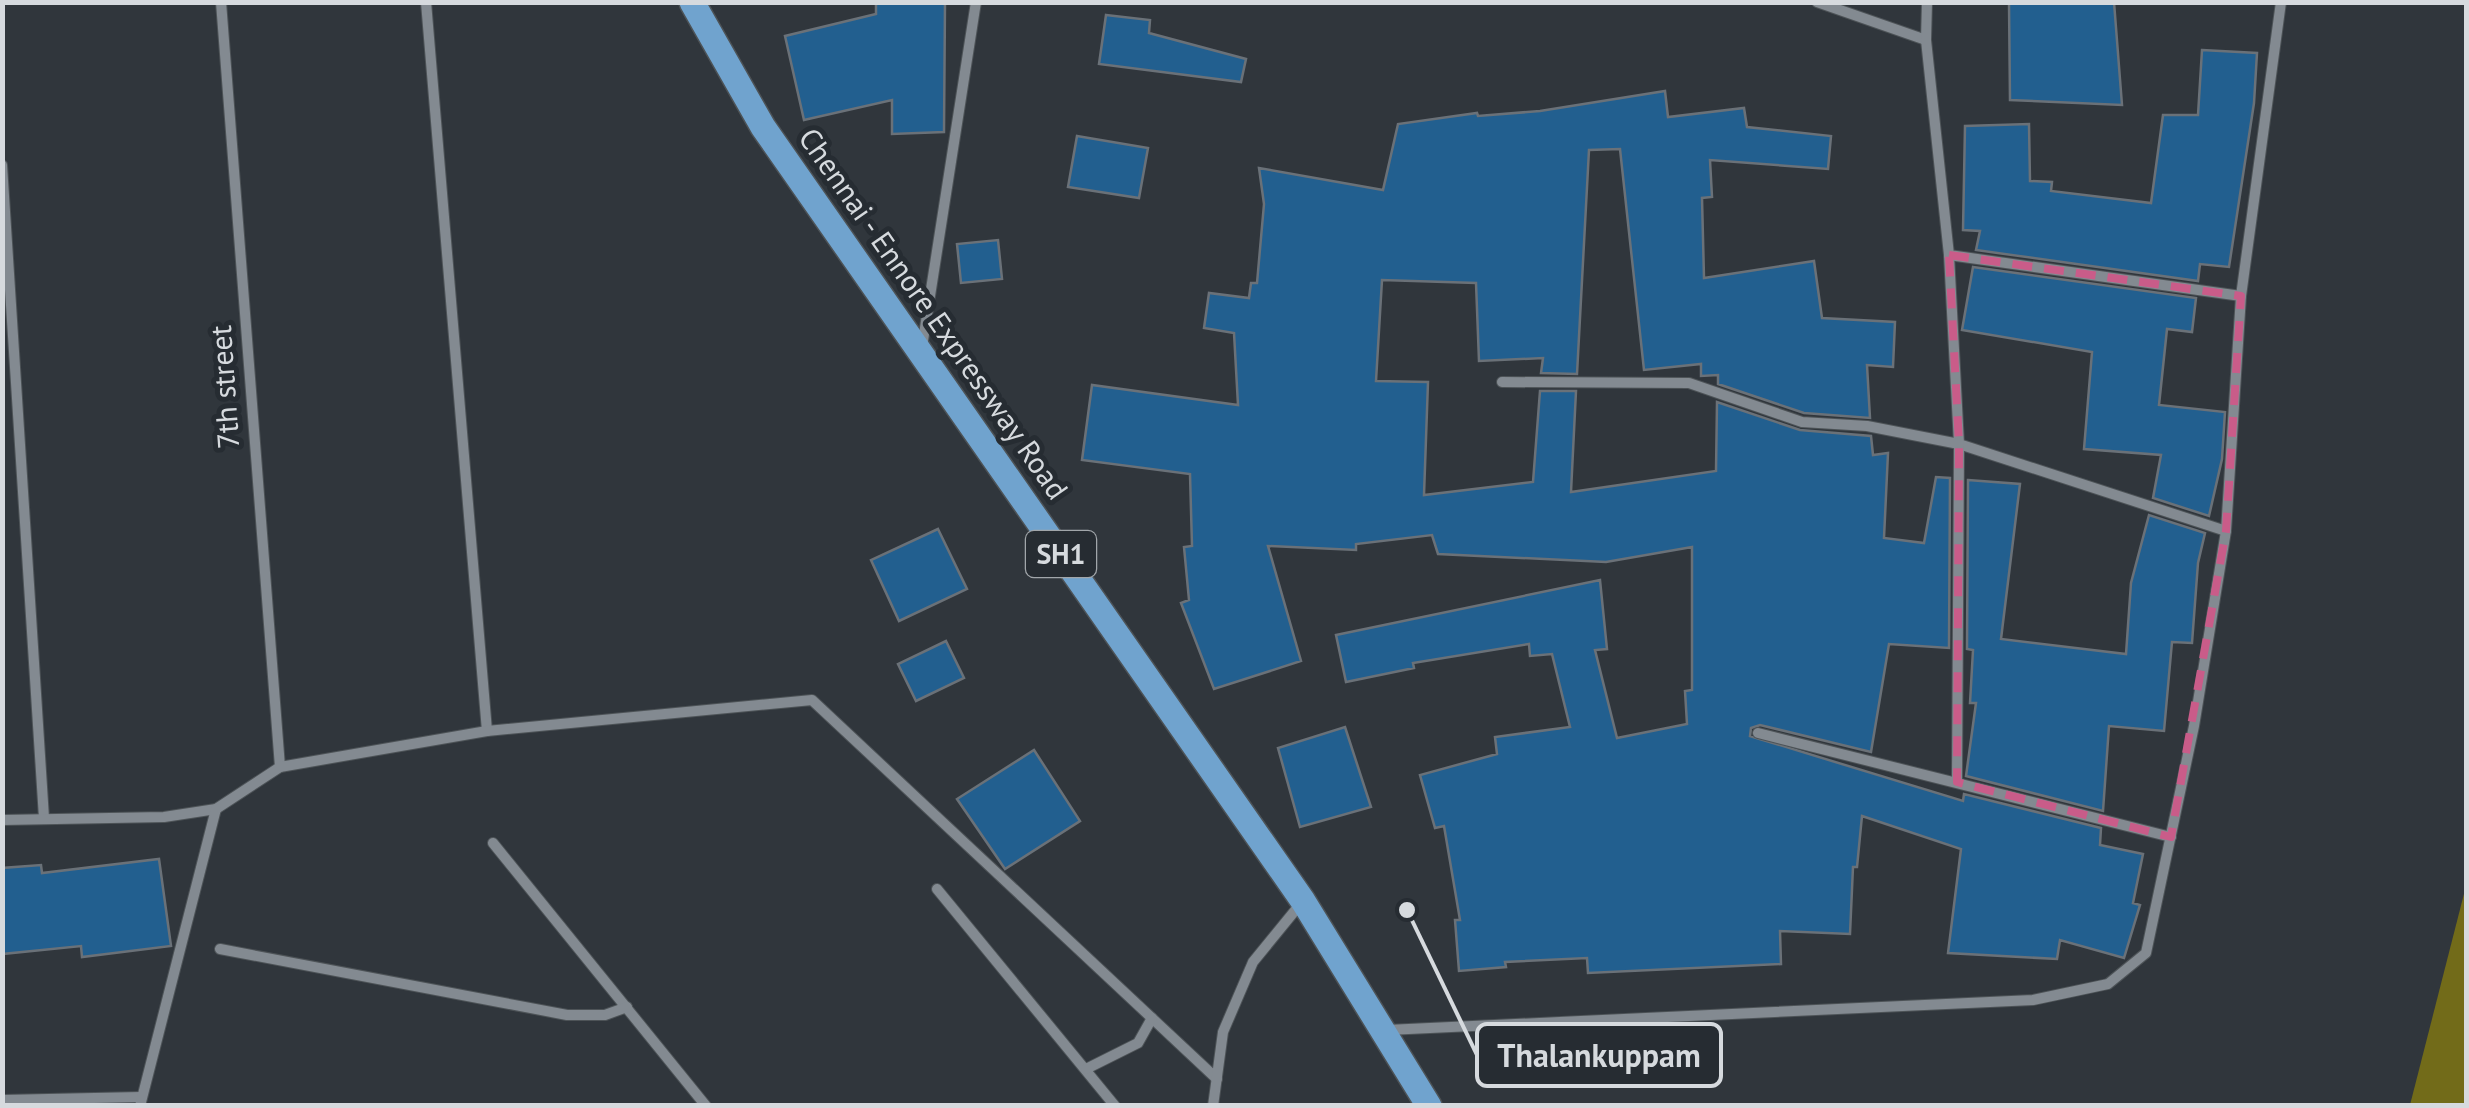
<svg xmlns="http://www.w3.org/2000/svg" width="2469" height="1108" font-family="'PT Sans',sans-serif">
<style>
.water{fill:#726b19}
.building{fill:#225f8f;stroke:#6a7178;stroke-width:2.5}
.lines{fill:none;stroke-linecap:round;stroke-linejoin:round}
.minor-casing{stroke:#4d5357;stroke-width:12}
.primary-casing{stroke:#4d5357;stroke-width:28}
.minor{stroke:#838a91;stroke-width:10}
.primary{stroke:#70a3ce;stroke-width:25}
.marked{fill:none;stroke:#c95c89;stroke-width:8;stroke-dasharray:20 12;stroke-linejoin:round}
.labels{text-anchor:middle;stroke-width:10;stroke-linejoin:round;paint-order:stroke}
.shield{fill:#262c32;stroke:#a1a6aa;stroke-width:2.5}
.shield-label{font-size:28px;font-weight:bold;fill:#d6dade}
.street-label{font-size:30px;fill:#d6dade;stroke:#262c32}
.leader{fill:none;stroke:#d6dade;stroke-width:4}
.callout-dot{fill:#d6dade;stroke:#262c32;stroke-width:4}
.callout{fill:#262c32;stroke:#d6dade;stroke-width:4}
.callout-label{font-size:32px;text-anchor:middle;font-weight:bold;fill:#d6dade}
</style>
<rect width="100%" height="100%" fill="#30363c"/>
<path class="water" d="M2466,886V1105H2410Z"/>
<g class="building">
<path d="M876,2H945L944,132L892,134V100L804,120L785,36L876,14Z"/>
<path d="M2009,2H2114L2122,105L2010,100Z"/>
<path d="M1106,15L1150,20L1149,33L1246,59L1241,82L1099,64Z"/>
<path d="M2202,50L2257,53L2254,103L2229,267L2200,264L2198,281L1976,250L1980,231L1963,230L1965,126L2029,124L2030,181L2052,182L2051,191L2151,203L2163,115H2198Z"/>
<path d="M1665,91L1668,117L1744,108L1747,127L1831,136L1828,169L1710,160L1712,197L1702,198L1704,278L1814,261L1822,318L1895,322L1893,367L1867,365L1870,418L1804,413L1718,384V375L1701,376V364L1644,370L1620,149L1589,150L1577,374L1541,373L1543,358L1479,361L1476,283L1382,280L1376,381L1428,382L1424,495L1533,482L1540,391H1576L1571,492L1716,471L1717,402L1800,430L1871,436L1873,455L1888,453L1884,538L1924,543L1936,477L1950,478L1949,648L1889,644L1871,752L1760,725L1751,728L1750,736L1963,801L1964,794L2101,828L2100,845L2143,854L2133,903L2140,905L2124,958L2060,940L2057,959L1948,953L1961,849L1862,816L1857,867H1853L1850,934L1780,931L1781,964L1588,973L1587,958L1505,962L1506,967L1459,971L1455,920H1460L1444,826L1435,828L1420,775L1497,754L1495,737L1570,727L1552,654L1530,656L1529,644L1413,663L1414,668L1346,682L1336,635L1600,580L1607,649L1595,650L1617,738L1687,724L1685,691L1692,690V547L1606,562L1438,554L1432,535L1356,544V550L1268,546L1301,661L1214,689L1181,603L1189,600L1184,547L1192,546L1190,474L1082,460L1092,385L1238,405L1234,333L1204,328L1209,293L1249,298L1251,283H1257L1264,204L1259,168L1383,190L1398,124L1477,113L1478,116L1540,111Z"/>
<path d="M1077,136L1148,148L1139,198L1068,187Z"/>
<path d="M998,240L1002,279L961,283L957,244Z"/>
<path d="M1973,267L2196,298L2192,332L2167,329L2159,405L2225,412L2222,459L2209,516L2153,498L2161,455L2084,449L2092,352L1962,330Z"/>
<path d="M1968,480L2020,484L2001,639L2126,654L2131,583L2149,515L2205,533L2198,563L2192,643L2172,642L2164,731L2109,726L2103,811L1966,776L1976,703H1970L1973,650L1967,649Z"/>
<path d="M938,529L967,589L899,621L871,560Z"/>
<path d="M946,641L964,678L916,701L898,664Z"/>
<path d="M1345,727L1371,807L1300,827L1278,748Z"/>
<path d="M1034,750L1080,821L1005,869L957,799Z"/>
<path d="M159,859L171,946L82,957L81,946L2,954V868L41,865L42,873Z"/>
</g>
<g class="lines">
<g class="minor-casing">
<g id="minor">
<path d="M221,2L280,767"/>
<path d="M426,2L487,731"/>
<path d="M1817,2L1926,40"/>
<path d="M1927,2L1926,40L1949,255L2241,296"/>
<path d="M2,165L44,818"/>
<path d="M1949,255L1959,444L2226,531"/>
<path d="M922,347L976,2"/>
<path d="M1502,382L1689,383L1802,422L1867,426L1959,444L1957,782"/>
<path d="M1758,733L2171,837"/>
<path d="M2,820L164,817L216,809L280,767L487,731L812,700L1217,1079"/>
<path d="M493,843L706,1106"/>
<path d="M937,889L1115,1106"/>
<path d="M220,949L567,1015H605L627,1007"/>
<path d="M1387,1030L2033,1000L2108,984L2146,953L2194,726L2226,531L2241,296L2281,2"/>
<path d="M1086,1069L1138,1043L1152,1018"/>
<path d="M2,1100L141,1097"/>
<path d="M140,1106L216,809"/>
<path d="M1213,1106L1223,1032L1253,962L1302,902"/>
</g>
</g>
<g class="primary-casing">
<path id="primary" d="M692,2L763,127L1303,901L1429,1106"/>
</g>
<use href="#minor" class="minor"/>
<use href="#primary" class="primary"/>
</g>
<path class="marked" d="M1949,255L2241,296L2226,531L2171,837L1957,782L1959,444Z"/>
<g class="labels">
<rect class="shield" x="1026" y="531" width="70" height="46" rx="8"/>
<g class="shield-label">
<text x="1061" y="564">SH1</text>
</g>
<g class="street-label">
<text transform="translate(933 314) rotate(55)" y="10">Chennai - Ennore Expressway Road</text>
<text transform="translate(225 387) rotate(-94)" y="10">7th street</text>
</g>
</g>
<path class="leader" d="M1407 910L1477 1055"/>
<circle class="callout-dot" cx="1407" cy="910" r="10"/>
<rect class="callout" x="1477" y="1024" width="244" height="62" rx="10"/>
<g class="callout-label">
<text x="1599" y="1067">Thalankuppam</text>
</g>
<rect width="2469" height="1108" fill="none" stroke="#d6dade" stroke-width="10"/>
</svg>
